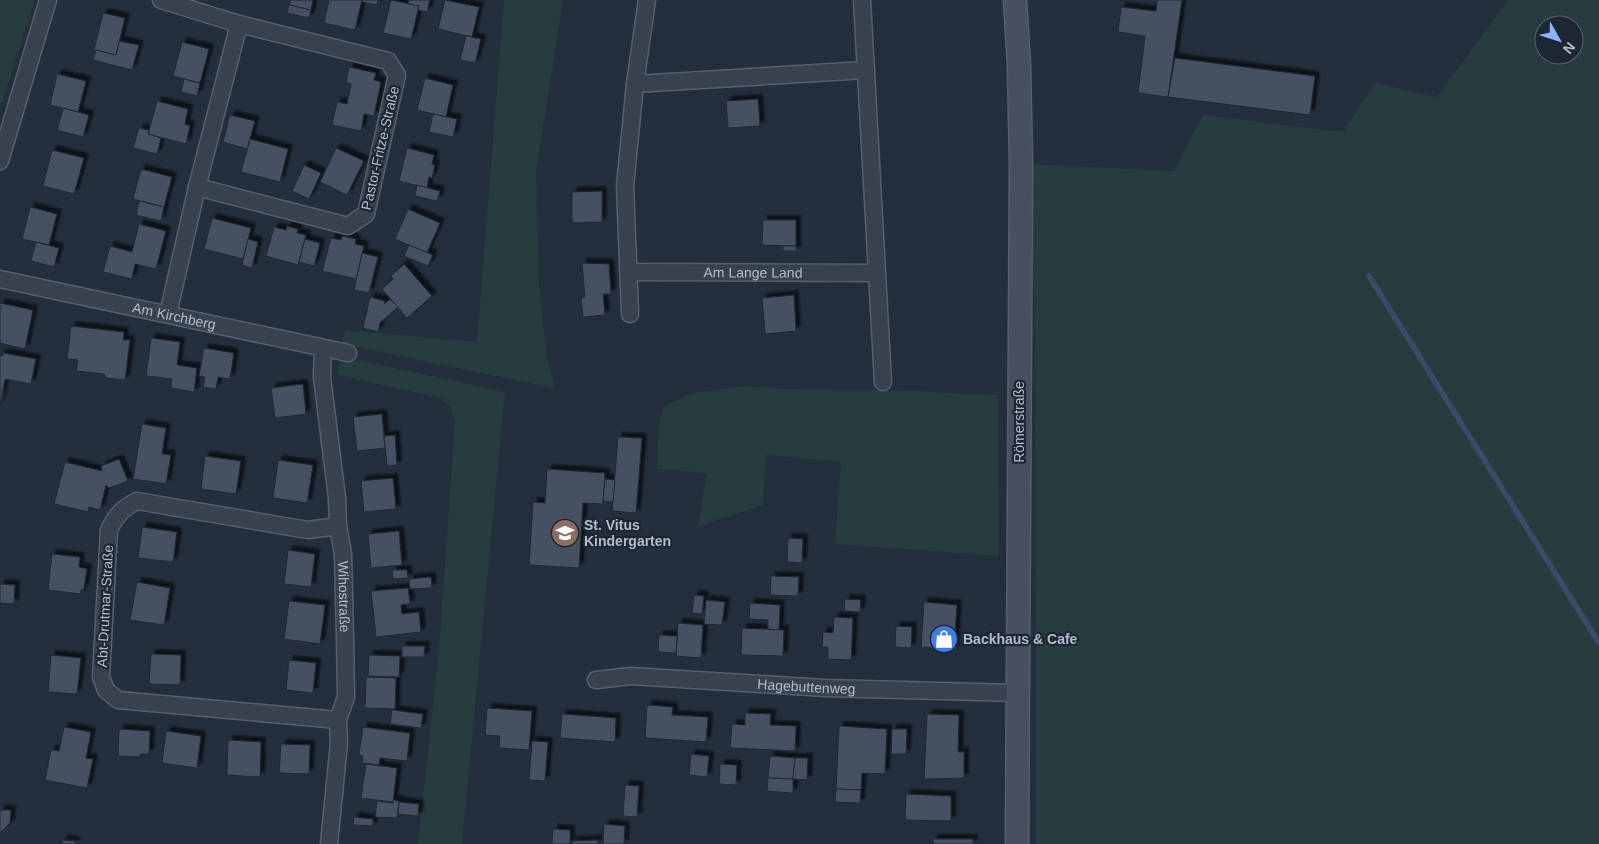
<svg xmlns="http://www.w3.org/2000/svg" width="1599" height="844" font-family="Helvetica,sans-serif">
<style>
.green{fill:#263c3f;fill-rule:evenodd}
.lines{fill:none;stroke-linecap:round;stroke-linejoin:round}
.stream{stroke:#394c67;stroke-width:5.5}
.building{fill:#455162;stroke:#1f2835;filter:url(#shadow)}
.street-casing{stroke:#565f6c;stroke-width:19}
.secondary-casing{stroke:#565f6c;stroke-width:25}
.street{stroke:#38414e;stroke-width:16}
.secondary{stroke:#465061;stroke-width:22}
.labels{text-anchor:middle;stroke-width:4.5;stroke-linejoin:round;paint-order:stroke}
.street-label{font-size:14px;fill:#b4bcc9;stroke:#1d2633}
.poi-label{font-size:14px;font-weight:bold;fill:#b4bcc9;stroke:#1d2633;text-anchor:start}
</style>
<defs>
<filter id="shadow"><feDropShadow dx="4.5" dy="-4.5" stdDeviation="1" flood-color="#0009"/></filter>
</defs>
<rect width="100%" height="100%" fill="#242f3e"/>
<g class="green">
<path d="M0,0H35L0,109Z"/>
<path d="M504,0H563L536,172L539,284L547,357L554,384L553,388L342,344L345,330L477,342Z"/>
<path d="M1508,0H1599V844H1036L1035,358L1031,164L1174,171L1203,115L1343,132L1375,83L1437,97ZM1544,25H1574V55H1544Z"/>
<path d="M340,356L505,392L462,844H418L439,649L455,420L450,407L440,398L338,375Z"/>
<path d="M745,386L783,389L912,391L998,395L999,556L835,544L841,462L766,455L763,505L698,526L707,473L657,469L659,426L664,407L693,393Z"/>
</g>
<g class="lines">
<path class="stream" d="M1369,276L1599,643"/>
</g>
<g class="building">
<path d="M291,0H313L311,10L289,5Z"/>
<path d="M329,0H362L355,30L324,23Z"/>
<path d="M362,0H378L377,5L362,2Z"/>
<path d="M391,0L419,6L411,39L383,33Z"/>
<path d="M409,0H430L427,12L418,10L419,6L408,4Z"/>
<path d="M445,0L479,7L472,37L438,29Z"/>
<path d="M1157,0H1182L1168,97L1138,93L1145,36L1118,32L1121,7L1156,11Z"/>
<path d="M289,5L311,10L309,18L287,13Z"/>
<path d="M103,13L125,18L116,55L94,50Z"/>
<path d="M466,36L481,39L475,63L460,60Z"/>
<path d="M119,41L139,45L132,70L93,60L96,50L116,55Z"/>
<path d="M182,42L209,49L200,83L173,76Z"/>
<path d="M1175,58L1315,76L1310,115L1168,97Z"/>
<path d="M349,67L376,73L374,80L381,82L374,116L364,114L361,131L332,125L337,102L347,104L351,84L346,82Z"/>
<path d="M57,74L86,81L78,112L50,105Z"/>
<path d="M425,78L453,85L446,117L417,110Z"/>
<path d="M184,79L200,83L197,96L181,92Z"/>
<path d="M758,99L760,126L728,128L726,101Z"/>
<path d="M157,101L188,109L185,124L190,126L186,144L148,134Z"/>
<path d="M63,108L89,115L83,137L57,130Z"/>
<path d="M433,114L457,119L453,137L429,132Z"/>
<path d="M230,115L255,121L247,149L223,142Z"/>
<path d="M139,128L149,130L148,134L161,138L157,154L133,148Z"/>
<path d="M250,139L288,149L280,182L241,172Z"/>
<path d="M336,148L364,161L347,195L320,182Z"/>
<path d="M407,148L434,155L432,164L435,165L432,178L429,177L427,188L399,181Z"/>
<path d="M52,150L84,158L74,194L43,186Z"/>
<path d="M304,165L321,173L309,199L292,191Z"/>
<path d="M141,169L172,177L164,207L133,199Z"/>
<path d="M417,185L440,191L437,201L415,196Z"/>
<path d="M602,191V222L572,223V192Z"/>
<path d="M139,201L164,207L161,221L136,215Z"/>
<path d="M30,207L57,214L49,245L22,239Z"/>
<path d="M408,209L440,223L427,253L395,239Z"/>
<path d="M212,218L251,228L243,259L204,249Z"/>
<path d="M763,220H796V246L762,245Z"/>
<path d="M139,224L166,231L156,269L135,264L132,279L103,272L110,246L132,252Z"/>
<path d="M287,226L298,229L297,233L306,235L298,265L266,256L274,227L286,230Z"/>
<path d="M342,236L356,239L355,244L364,246L356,279L322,271L331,238L341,240Z"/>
<path d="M248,239L258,242L252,268L242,265Z"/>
<path d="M305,239L320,243L314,266L299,262Z"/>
<path d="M36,242L59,248L54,267L31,261Z"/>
<path d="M409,245L433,255L428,266L404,256Z"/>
<rect x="783" y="246" width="13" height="5"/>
<path d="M362,253L378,257L369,293L354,290Z"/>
<path d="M582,263L609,264L611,294H603L605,315L583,317L581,298L585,297Z"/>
<path d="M404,264L432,296L407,318L382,289L393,279L391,276Z"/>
<path d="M794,295L796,331L765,334L762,298Z"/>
<path d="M370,297L385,301L384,304L390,299L398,307L380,323L378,332L363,328Z"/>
<path d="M0,303L33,310L25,349L0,343Z"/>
<path d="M71,326L124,332L123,340H130L125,380L106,378L104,374L76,371L78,360L67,359Z"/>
<path d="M151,338L180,342L177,365L197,368L194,392L171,388L172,379L146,376Z"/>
<path d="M204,348L234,353L230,379L218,377L216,389L203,387L205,377L199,376Z"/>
<path d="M3,353L36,359L31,384L5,379L0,405V355L3,356Z"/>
<path d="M303,384L306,414L275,418L271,388Z"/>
<path d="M382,414L385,448L357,451L353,417Z"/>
<path d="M142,424L166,428L162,454L171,455L166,484L133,479Z"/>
<path d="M395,435L397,465L387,466L384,436Z"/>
<path d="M618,437L642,438L636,513L612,511Z"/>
<path d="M205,456L241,461L236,494L201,489Z"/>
<path d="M119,459L128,481L109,488L106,485L100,510L89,507L88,512L54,504L65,462L102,471L101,466Z"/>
<path d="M278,460L313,465L307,503L273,498Z"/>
<path d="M547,469L605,473L603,504L583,503L579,568L529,565L533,502L545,503Z"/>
<path d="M393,478L396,509L364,512L361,481Z"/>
<path d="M605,479L615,480L613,502L603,501Z"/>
<path d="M142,527L177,532L173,562L138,558Z"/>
<path d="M399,531L402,565L371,568L368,534Z"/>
<path d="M788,538L803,539L802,563L787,562Z"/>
<path d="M288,550L315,554L311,587L284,584Z"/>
<path d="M52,554L80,557L79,567L87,569L84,589L81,590V594L48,590Z"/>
<path d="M392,570H407L408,578L393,579Z"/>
<path d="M771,576L799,577L798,596L770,595Z"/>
<path d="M431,577L432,588L410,589L409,579Z"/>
<path d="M137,582L170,588L164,625L130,620Z"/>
<path d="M0,584L15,585L14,604L0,603Z"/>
<path d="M408,588L410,604L401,605L402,614L419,612L421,632L376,637L371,591Z"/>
<path d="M694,595L704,596L702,614L692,613Z"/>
<path d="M845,599L861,600L860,612L844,611Z"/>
<path d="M706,600L725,602L722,625L704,624Z"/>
<path d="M289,601L325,605L320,644L284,639Z"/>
<path d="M924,602L957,605L954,650L921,647Z"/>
<path d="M750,603L780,605L779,630L768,629V620L749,619Z"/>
<path d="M834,617L853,618L851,660L828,659V647H822L823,632L833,633Z"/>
<path d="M678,623L703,625L701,658L676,656Z"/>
<path d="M896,626L912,627L911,648L895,647Z"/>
<path d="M742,628L784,630L783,656L741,655Z"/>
<path d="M659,635L677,636L676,653L658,652Z"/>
<path d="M402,646H425L424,657H402Z"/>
<path d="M151,654L181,655L180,685L149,684Z"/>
<path d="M51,655L81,658L77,694L48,692Z"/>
<path d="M369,655L400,656L399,677L368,676Z"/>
<path d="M289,660L316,663L313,693L286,690Z"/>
<path d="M366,677L396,678L395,709L365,708Z"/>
<path d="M647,705L673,707L672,715L708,717L706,742L645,738Z"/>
<path d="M487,708L532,711L529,750L499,748L500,736L485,735Z"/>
<path d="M392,710L423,714L421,728L390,724Z"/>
<path d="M745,713L771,714L770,725L796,726L795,751L730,748L732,724L745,725Z"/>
<path d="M562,714L616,718L615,742L560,738Z"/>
<path d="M927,714L959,715L958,752H964V778L924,779Z"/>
<path d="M839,726L887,729L885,774L862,773L861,790L836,789Z"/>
<path d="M64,727L91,732L86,758L93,759L87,788L45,780L51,750L59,751Z"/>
<path d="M363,727L410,733L407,761L380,758L379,765L362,763L363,756L359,755Z"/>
<path d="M119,729L150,731L149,754H140V757L118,756Z"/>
<path d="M892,729H907L906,754H891Z"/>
<path d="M166,731L201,736L197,768L162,763Z"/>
<path d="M228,740L261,742L260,777L227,775Z"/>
<path d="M532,741L548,742L545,781L529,780Z"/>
<path d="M281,744L310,745L309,774L279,773Z"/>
<path d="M691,754L709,756L707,777L689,775Z"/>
<path d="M770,756L795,758L793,779L768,778Z"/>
<path d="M795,758H808L807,780L793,779Z"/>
<path d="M366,764L397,768L393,802L361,798Z"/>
<path d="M720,764L737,765L736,785L719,784Z"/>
<path d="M768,778L793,779V793L767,791Z"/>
<path d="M625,785L639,786L637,817L623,816Z"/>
<path d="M836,789L861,790L860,803L835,802Z"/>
<path d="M906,794L951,796V821L905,820Z"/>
<path d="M393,800L399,801L397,818L375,817L377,801L393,803Z"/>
<path d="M399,802L419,804L418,816L398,814Z"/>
<path d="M0,810H11L10,823L0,833Z"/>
<path d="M354,817L373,819V826L353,825Z"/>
<path d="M604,824L625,826L624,844H603Z"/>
<path d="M553,829L570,830V844H552Z"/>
<rect x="933" y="839" width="40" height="5"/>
<path d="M62,840L75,841V844H62Z"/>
<path d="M598,840V844H572V841Z"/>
</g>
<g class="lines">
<g class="street-casing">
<g id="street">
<path d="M161,0L239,24L388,61L397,75L366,214L348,226L197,187"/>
<path d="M862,0L883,382"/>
<path d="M635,84L866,70"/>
<path d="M0,161L48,0"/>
<path id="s1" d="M629,272L877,273"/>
<path id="s2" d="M0,279L348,353"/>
<path d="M168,314L197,187L239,24"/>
<path d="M630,314L625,186L635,84L647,0"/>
<path id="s3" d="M323,348L322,377L337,498L338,526L343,554L345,638L346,697L338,720L339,743L329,844"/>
<path d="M338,526L308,530L137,501C123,508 116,515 109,530L101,677L106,690L118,700L338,720"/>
<path id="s4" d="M596,680L631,676L825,688L1018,693"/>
</g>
</g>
<g class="secondary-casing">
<path id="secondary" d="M1015,0L1019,65L1021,164L1017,844"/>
</g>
<use href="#street" class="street"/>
<use href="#secondary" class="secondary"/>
</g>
<defs>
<g id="school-disc" transform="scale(1.4375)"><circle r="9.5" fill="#8d6e63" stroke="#1d2633"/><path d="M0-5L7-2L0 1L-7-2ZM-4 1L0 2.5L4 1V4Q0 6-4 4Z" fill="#fff"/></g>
<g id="shop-disc" transform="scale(1.4375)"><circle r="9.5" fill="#3f7fe0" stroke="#1d2633"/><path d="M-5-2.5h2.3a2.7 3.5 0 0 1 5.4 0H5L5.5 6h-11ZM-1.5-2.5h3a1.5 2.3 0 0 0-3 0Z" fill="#fff"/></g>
</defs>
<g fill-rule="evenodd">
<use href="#school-disc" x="565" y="533"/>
<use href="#shop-disc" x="944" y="639"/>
</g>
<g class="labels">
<g class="street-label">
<text transform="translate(380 148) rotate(-77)" y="5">Pastor-Fritze-Straße</text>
<text dy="5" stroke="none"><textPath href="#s1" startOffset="124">Am Lange Land</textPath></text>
<text dy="5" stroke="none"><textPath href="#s2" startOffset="178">Am Kirchberg</textPath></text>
<text transform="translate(1019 422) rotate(-90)" y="5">Römerstraße</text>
<text dy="5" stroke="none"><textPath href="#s3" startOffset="250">Wihostraße</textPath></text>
<text transform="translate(105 606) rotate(-87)" y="5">Abt-Drutmar-Straße</text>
<text dy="5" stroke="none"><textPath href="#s4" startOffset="211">Hagebuttenweg</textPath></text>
</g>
<g class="poi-label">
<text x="584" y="530">St. Vitus<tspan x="584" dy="16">Kindergarten</tspan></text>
<text x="963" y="644">Backhaus &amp; Cafe</text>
</g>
</g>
<g transform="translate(1559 40) rotate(129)"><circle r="24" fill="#1d2633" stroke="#59626f"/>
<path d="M0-4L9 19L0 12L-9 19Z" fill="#8ab4f8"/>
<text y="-8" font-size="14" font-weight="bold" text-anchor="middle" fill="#b4bcc9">N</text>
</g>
</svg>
